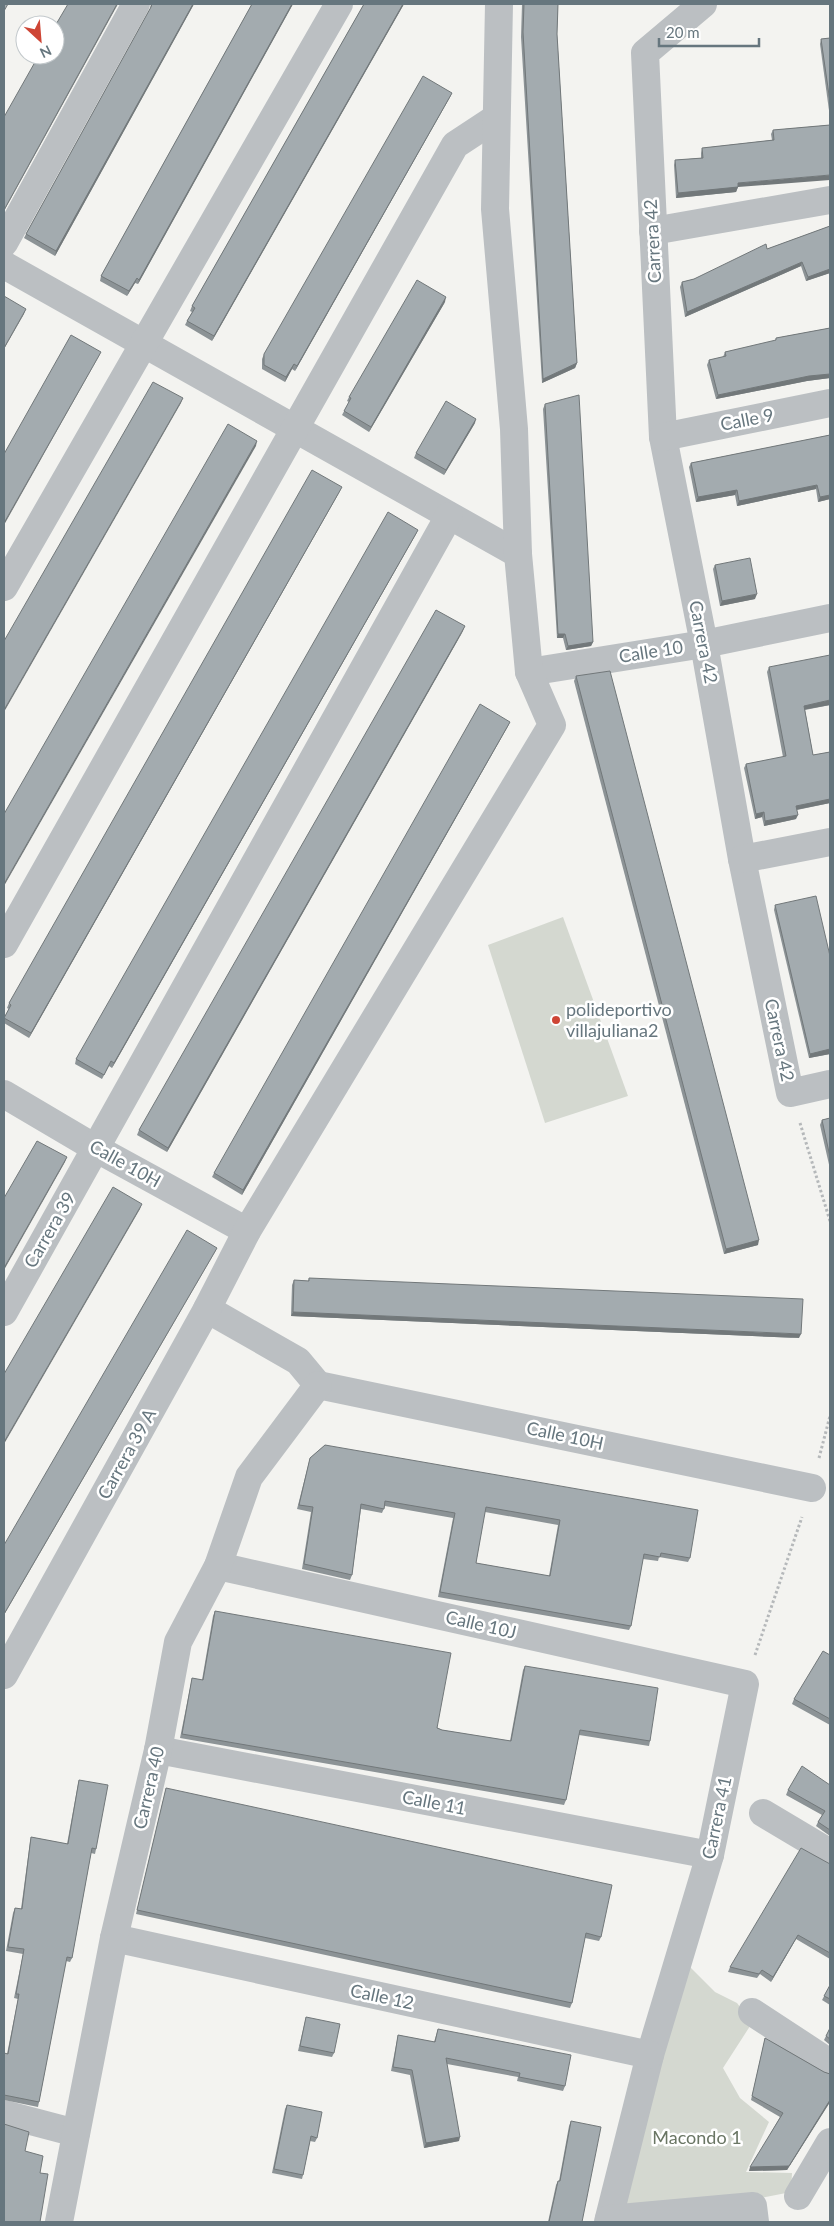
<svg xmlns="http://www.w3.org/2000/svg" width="834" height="2226" font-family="Lato,sans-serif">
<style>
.green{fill:#d4d8d0}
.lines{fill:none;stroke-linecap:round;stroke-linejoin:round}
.path{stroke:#b5b8ba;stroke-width:3;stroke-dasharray:2.5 2.5;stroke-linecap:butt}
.minor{stroke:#bbbfc2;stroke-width:28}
.wall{fill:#8c9396;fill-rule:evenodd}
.shaded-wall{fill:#72787a}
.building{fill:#a3abaf;stroke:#72787a;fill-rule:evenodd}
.poi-dot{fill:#ce4535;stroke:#fff;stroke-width:2}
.labels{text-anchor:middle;stroke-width:5;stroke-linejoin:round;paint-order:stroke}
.street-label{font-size:18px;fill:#66767e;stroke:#fff}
.poi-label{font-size:18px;fill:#66767e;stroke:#fff;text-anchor:start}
.park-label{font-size:18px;fill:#6a7664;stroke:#fff}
</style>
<rect width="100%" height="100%" fill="#f3f3f0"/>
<g class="green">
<path d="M563,917L628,1096L545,1123L488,945Z"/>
<path d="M686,1963L715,1992L737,2003L752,2023L723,2068L740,2098L769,2122L746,2172L792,2173L791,2192L751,2200L619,2213Z"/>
</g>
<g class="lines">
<g class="path">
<path d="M800,1123L830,1221"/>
<path d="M819,1458L830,1416"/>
<path d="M755,1655L802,1517"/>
</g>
<g class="minor">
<path d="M703,4L645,53L663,437L704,644L742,859L790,1093L830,1084"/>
<path d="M653,231L830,200"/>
<path d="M4,243L136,4"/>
<path d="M4,265L518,554"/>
<path d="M663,437L830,403"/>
<path d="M4,587L339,4"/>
<path d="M529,672L704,644L830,618"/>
<path d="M742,859L830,842"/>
<path d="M4,944L455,145L496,118"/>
<path d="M4,1094L97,1149L247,1231"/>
<path d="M207,1309L298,1361L318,1385"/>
<path d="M4,1312L449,516"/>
<path d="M318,1385L812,1488"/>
<path d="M218,1566L745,1684L710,1855L650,2055L608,2222"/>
<path d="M4,1675L207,1309L247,1231L552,725L529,672L518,554L514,429L495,209L499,4"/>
<path d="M158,1750L710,1855"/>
<path d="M763,1813L830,1853"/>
<path d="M114,1938L650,2055"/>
<path d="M752,2012L830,2063"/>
<path d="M4,2114L76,2133"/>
<path d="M798,2196L830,2142"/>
<path d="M609,2219L753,2206L755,2222"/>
<path d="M59,2222L114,1938L158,1750L178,1642L218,1566L249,1477L318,1385"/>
</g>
</g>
<g class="wall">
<path d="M151,4H194L55,256L24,238L26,234L150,9Z"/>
<path d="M252,4H293L138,284L135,283L127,296L100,281L101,276Z"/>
<path d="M364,4H404L212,341L185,325L187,321L192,312L190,311L192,306Z"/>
<path d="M522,4H558L557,34L577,363L575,368L542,383L521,37Z"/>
<path d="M830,38V118L820,44L821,39Z"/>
<path d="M452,93L450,97L295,371L292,369L285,382L262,369V359L264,354Z"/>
<path d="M830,125L738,187L736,192L676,198L674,165L675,160L701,158V153L702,148L772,140L771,134L773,130Z"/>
<path d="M830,226V273L806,281L801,266L685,317L680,287L682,282L694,279L767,249Z"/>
<path d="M445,302L369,432L342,415L349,402L347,401L349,397Z"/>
<path d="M830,328V378L807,381L716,399L707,365L709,360L723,357L725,352L775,341L776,338Z"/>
<path d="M545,404L593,642L591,646L566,650L563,638H557L543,409Z"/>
<path d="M475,423L444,475L414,458L416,453Z"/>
<path d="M830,435V499L818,502L816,489L737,506L735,495L696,502L689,467L691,463Z"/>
<path d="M340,491L29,1038L4,1023V1018L9,1009L7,1008L9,1003Z"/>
<path d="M418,530L416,534L112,1068L109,1066L102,1079L75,1064L76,1059Z"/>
<path d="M715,565L755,599L720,606L713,569Z"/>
<path d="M463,631L167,1152L137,1135L139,1130Z"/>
<path d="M769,667L830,705L805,710L813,755L830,752V803L797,810L796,819L764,826L762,817L755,819L744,768L746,764L783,757L767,672Z"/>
<path d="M576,676L758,1245L724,1254L574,681Z"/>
<path d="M510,722L508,726L242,1195L212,1177L214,1173Z"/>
<path d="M775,905L830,956V1054L809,1058L774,910Z"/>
<path d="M830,1118V1169L820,1125L822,1120Z"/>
<path d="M309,1278L799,1338L291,1316L292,1285L294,1280L308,1281Z"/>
<path d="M325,1445L690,1558L688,1562L659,1557L658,1561L643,1559L631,1626L629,1630L438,1597L453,1518L385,1506L382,1513L361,1509L352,1575L350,1580L302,1569L311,1512L297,1509L310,1458ZM485,1512L558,1525L549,1576L476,1563Z"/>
<path d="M215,1611L442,1730L510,1741L523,1670L525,1666L650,1741L649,1746L579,1735L566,1800L564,1805L180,1738L192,1678L202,1680L213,1616Z"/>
<path d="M830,1655V1725L792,1704L794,1699Z"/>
<path d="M79,1780L96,1849L95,1854L91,1853L72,1958L70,1962L66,1961L39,2102L38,2107L4,2100V2054H7L18,1999L14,1998L23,1954L6,1951L13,1913L15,1908L21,1909L30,1842L31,1837L67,1844L78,1784Z"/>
<path d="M830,1785V1836L816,1826L818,1822L822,1815L786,1795L788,1790Z"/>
<path d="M166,1788L601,1937L599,1941L585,1938L572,2003L570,2008L136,1914Z"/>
<path d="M830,1864V1959L796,1939L771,1982L760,1974L757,1978L728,1972L730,1967Z"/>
<path d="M830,1985V2005L822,2000Z"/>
<path d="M306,2017L334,2053L332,2057L298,2051Z"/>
<path d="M830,2028V2045L824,2040Z"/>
<path d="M438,2029L565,2086L563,2091L517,2081L518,2077L447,2064L459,2141L424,2148L410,2075L391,2071L397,2040L398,2035L434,2042Z"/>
<path d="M765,2038L824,2072L830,2074V2102L787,2170L749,2171L780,2117L751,2100Z"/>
<path d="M287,2105L317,2138L315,2142L310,2141L303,2175L302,2179L272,2173L285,2109Z"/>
<path d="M571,2121L582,2222H548L556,2185L558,2181H559L569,2126Z"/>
</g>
<g class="shaded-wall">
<path d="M117,4H118L4,211V210Z"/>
<path d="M193,4H194L55,256L56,251Z"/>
<path d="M292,4H293L138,284L139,280Z"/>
<path d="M403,4H404L212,341L214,336Z"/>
<path d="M452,93L450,97L295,371L297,366Z"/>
<path d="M830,175V180L738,187L736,192L676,198L678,193L738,183Z"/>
<path d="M802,262L801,266L685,317L687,312Z"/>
<path d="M830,269V273L806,281L808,277Z"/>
<path d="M137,278L135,283L127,296L129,291Z"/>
<path d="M446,297L445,302L369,432L371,427Z"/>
<path d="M26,309L24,314L4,349V348Z"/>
<path d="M101,352L99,356L4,525V523Z"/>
<path d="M577,363L575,368L542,383L543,379Z"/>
<path d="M294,364L292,369L285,382L286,377Z"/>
<path d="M830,374V378L807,381L716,399L718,395L809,376Z"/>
<path d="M183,398L181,403L4,712V710Z"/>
<path d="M476,419L475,423L444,475L446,470Z"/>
<path d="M257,441L256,446L4,886V884Z"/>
<path d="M817,485L816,489L737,506L739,501Z"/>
<path d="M342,487L340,491L29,1038L31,1033Z"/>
<path d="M737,490L735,495L696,502L698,497Z"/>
<path d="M830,495V499L818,502L820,497Z"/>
<path d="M418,530L416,534L112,1068L114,1063Z"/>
<path d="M757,594L755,599L720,606L722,601Z"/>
<path d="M465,626L463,631L167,1152L168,1148Z"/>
<path d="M558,634H565L563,638H557Z"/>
<path d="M593,642L591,646L566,650L568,646Z"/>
<path d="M830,700V705L802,710L804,706Z"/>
<path d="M510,722L508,726L242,1195L243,1190Z"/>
<path d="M830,799V803L795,810L796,806Z"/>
<path d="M764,812L762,817L755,819L756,814Z"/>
<path d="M798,815L796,819L764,826L765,821Z"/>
<path d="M830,1049V1054L809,1058L810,1054Z"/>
<path d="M67,1157L65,1162L4,1270V1268Z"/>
<path d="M142,1204L140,1209L4,1444V1442Z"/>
<path d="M759,1240L758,1245L724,1254L726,1249Z"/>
<path d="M217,1248L215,1252L4,1615V1614Z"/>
<path d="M293,1312L801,1334L799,1338L291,1316Z"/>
<path d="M798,1935L796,1939L771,1982L773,1977Z"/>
<path d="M830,2100V2102L787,2170L749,2171L750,2167Z"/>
<path d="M460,2137L459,2141L424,2148L426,2143Z"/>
</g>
<g class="building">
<path d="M4,4H8L4,11Z"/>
<path d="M68,4H117L4,210V117L39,55H55V26Z"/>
<path d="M152,4H193L56,251L26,234L151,7Z"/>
<path d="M252,4H292L139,280L137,278L129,291L101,276Z"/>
<path d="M364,4H403L214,336L187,321L195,308L192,306Z"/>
<path d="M524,4H558L557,34L577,363L543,379L523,32Z"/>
<path d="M830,38V102L821,39Z"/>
<path d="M423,76L452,93L297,366L294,364L286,377L264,365V354Z"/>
<path d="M830,125V175L738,183V187L678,193L675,160L703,158L702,148L774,140L773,130Z"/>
<path d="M830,226V269L808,277L802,262L687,312L682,282L694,279L766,244L767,249Z"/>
<path d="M417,280L446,297L371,427L344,411L351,398L349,397Z"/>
<path d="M4,296L26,309L4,348Z"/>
<path d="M830,328V374L809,376L718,395L709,360L726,356L725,352L776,340V338Z"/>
<path d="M71,335L101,352L4,523V454Z"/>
<path d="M153,382L183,398L4,710V641Z"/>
<path d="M579,395L593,642L568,646L565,634H558L545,404Z"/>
<path d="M446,401L476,419L446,470L416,453Z"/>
<path d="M228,424L257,441L4,884V814Z"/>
<path d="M830,435V495L820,497L817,485L739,501L737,490L698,497L691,463Z"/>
<path d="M312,470L342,487L31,1033L4,1018L11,1005L9,1003Z"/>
<path d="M388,512L418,530L114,1063L111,1061L104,1075L76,1059Z"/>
<path d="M750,558L757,594L722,601L715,565Z"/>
<path d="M436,610L465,626L168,1148L139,1130Z"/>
<path d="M830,655V700L804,706L813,755L830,752V799L796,806L798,815L765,821L764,812L756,814L746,764L786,756L769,667Z"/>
<path d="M610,671L759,1240L726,1249L576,676Z"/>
<path d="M480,704L510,722L243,1190L214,1173Z"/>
<path d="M816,896L830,956V1049L810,1054L775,905Z"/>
<path d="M830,1118V1157L822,1120Z"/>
<path d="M37,1141L67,1157L4,1268V1198Z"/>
<path d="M113,1187L142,1204L4,1442V1374Z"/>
<path d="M187,1230L217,1248L4,1614V1545Z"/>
<path d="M309,1278L803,1299L801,1334L293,1312L294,1280L309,1281Z"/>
<path d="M325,1445L698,1510L690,1558L661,1553L660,1557L644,1554L631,1626L440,1592L455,1513L385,1501L384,1509L361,1504L352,1575L304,1564L313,1507L299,1505L310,1458ZM486,1507L560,1520L550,1576L476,1563Z"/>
<path d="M215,1611L451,1653L437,1728L442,1730L511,1741L525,1666L658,1688L650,1741L580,1730L566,1800L182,1734L192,1678L203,1680Z"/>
<path d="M823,1651L830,1655V1719L794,1699Z"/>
<path d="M802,1766L830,1785V1830L818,1822L825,1811L788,1790Z"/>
<path d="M79,1780L108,1785L96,1849L92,1848L72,1958L67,1957L39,2102L4,2095V2053L8,2054L19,1994H16L24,1949L8,1947L15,1908L22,1909L31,1837L68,1844Z"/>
<path d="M166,1788L612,1885L601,1937L586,1933L572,2003L137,1910Z"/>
<path d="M801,1848L830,1864V1953L798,1935L773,1977L762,1970L759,1974L730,1967Z"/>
<path d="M830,1985V1999L824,1996Z"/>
<path d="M306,2017L340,2024L334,2053L300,2046Z"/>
<path d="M830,2028V2039L826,2036Z"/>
<path d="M438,2029L571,2055L565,2086L519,2077L520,2073L446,2058L460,2137L426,2143L412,2070L393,2067L398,2035L435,2042Z"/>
<path d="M765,2038L824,2072L830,2074V2100L789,2166L750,2167L783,2113L752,2096Z"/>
<path d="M287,2105L322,2112L317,2138L311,2136L303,2175L274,2169Z"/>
<path d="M571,2121L601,2127L582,2222H549L558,2181H560Z"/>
<path d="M4,2124L29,2132L25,2151L43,2156L40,2173L48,2174L40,2222H4Z"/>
</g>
<circle class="poi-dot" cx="556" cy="1020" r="5"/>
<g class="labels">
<g class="street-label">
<text transform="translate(653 241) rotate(-93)" y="6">Carrera 42</text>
<text transform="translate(747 420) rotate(-11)" y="6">Calle 9</text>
<text transform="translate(703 642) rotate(79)" y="6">Carrera 42</text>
<text transform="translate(651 652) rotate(-9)" y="6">Calle 10</text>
<text transform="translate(779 1040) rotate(78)" y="6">Carrera 42</text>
<text transform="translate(125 1164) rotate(29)" y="6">Calle 10H</text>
<text transform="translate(50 1230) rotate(-60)" y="6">Carrera 39</text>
<text transform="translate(565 1436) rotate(12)" y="6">Calle 10H</text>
<text transform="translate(127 1454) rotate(-61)" y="6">Carrera 39 A</text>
<text transform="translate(481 1625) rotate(13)" y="6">Calle 10J</text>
<text transform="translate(149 1788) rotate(-77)" y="6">Carrera 40</text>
<text transform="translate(434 1803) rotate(11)" y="6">Calle 11</text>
<text transform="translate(717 1818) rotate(-78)" y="6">Carrera 41</text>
<text transform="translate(382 1997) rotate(12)" y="6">Calle 12</text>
</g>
<g class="poi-label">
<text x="566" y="1016">polideportivo<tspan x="566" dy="21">villajuliana2</tspan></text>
</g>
<g class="park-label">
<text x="697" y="2144">Macondo 1</text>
</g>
</g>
<rect width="834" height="2226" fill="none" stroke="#66767e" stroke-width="10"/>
<g transform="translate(40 40) rotate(154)"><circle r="24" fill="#ffffff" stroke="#c2c8cb"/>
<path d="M0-4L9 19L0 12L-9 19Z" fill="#ce4535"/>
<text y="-8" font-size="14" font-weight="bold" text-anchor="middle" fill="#66767e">N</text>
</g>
<path d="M659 38v8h100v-8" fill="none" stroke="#66767e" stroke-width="2.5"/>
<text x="666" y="38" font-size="15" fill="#66767e" stroke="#ffffff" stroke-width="4" paint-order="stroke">20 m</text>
</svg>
